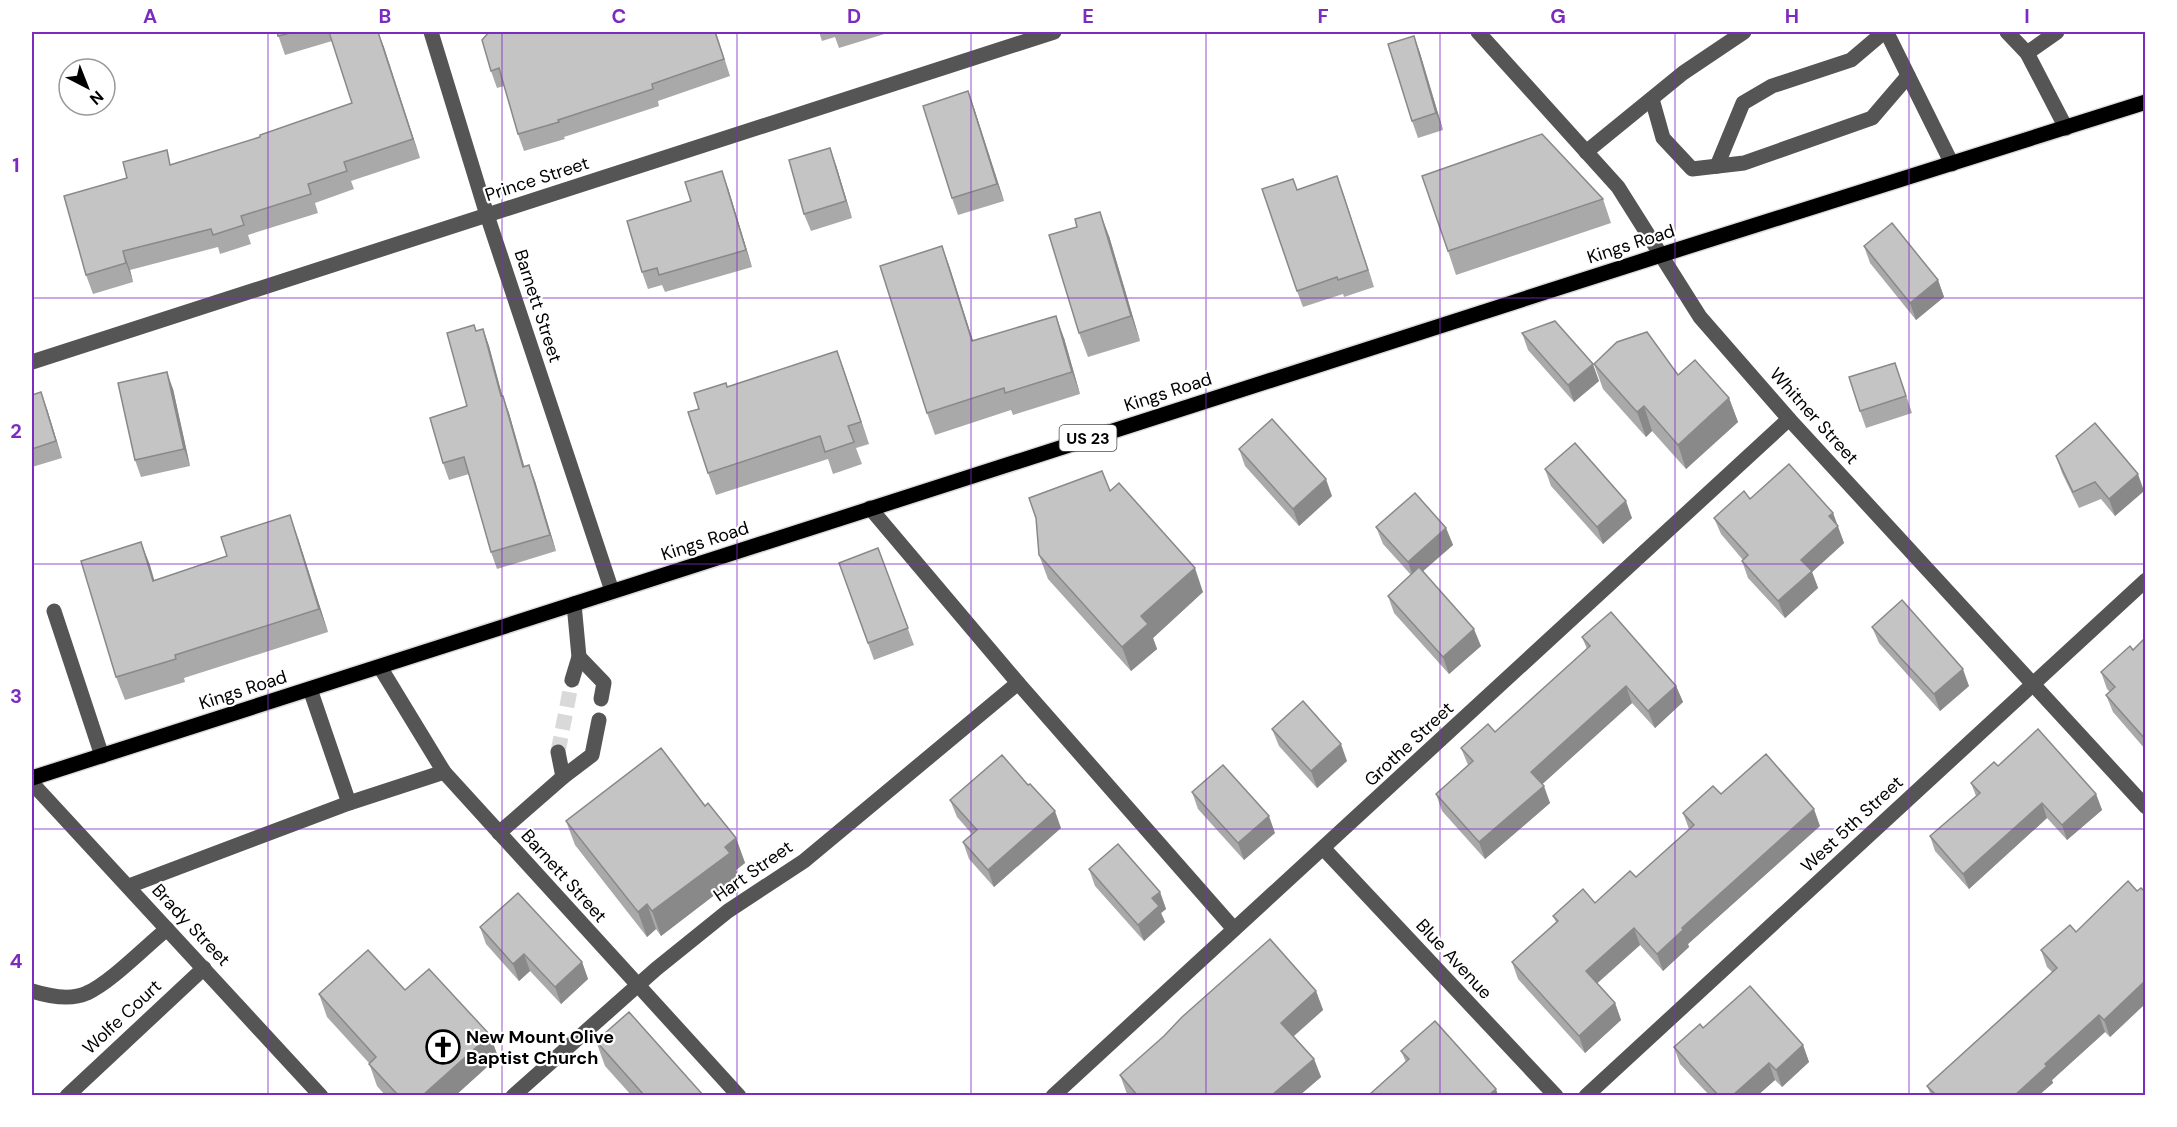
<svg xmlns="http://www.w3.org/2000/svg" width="2177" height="1127" font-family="'DM Sans',sans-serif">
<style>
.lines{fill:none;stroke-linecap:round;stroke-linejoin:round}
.minor-tunnel{stroke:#d9d9d9;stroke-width:15;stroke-dasharray:15 8;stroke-linecap:butt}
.major-casing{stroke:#dbdbdb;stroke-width:18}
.minor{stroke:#555;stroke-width:15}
.major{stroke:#000;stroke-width:15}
.wall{fill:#a9a9a9}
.shaded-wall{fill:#898989}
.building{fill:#c4c4c4;stroke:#898989;stroke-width:1.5}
.grid{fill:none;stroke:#7b2cbf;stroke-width:1.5;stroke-opacity:0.55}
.labels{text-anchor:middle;stroke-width:4.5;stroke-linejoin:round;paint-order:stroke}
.shield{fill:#fff;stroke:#4c4c4c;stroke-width:1.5}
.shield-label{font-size:16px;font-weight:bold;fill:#000}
.street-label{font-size:18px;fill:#000;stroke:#fff}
.poi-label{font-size:18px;font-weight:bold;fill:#000;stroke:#fff;text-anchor:start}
.neatline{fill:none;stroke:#7b2cbf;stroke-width:2}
.grid-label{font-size:20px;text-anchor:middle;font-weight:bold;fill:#7b2cbf}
</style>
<rect width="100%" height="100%" fill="#fff"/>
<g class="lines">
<path class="minor-tunnel" d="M558,752L572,680"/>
<g class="major-casing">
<path id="major" d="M32,778L1661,255L2146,102"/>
</g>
<g class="minor">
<path d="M431,32L487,215L612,591"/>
<path d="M1478,32L1618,187L1700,317L1789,419L2146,807"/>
<path d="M1883,32L1889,37L1952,164"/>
<path d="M2007,32L2027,53L2066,128"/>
<path d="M2027,53L2057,32"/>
<path d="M1652,99L1663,138L1692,169L1744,163L1872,118L1908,76"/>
<path d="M1586,152L1683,73L1744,32"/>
<path d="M1717,166L1743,103L1772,86L1851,60L1884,32"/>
<path d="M32,362L1054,32"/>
<path d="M870,508L1018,683L1234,929"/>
<path d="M54,611L102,756"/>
<path d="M579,657L604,683L601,699"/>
<path d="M380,667L444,772L739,1096"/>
<path d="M572,680L579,657L574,604"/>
<path d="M310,689L349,803"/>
<path d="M558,752L563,777"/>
<path d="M32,783L321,1096"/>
<path d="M499,833L563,777L592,755L599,720"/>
<path d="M1324,849L1556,1096"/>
<path d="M129,886L349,803L444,772"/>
<path d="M32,991C48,996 70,1001 87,993C110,983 146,946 167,929"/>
<path d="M67,1096L204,968"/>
<path d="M513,1096L656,969L728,911L804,861L1018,683"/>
<path d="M1053,1096L1789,419"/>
<path d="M1586,1096L2146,580"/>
</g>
<use href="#major" class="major"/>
</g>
<g class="wall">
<path d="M277,32H378L420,158L351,181L354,189L315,203L318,213L248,235L251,244L220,254L218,247L130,270L133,282L93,294L86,275L172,164L260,137L352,103L332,41L285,55Z"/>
<path d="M491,32H716L730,76L658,101L659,106L564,137L565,139L524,151L518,134L504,86L497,88L491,71Z"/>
<path d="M819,32H891L839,48L835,37L822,41Z"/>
<path d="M1414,36L1420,53L1443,130L1418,138L1412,121Z"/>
<path d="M974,108L1004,201L958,215L952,198Z"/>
<path d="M836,165L852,218L811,231L804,214Z"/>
<path d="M728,188L752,267L665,292L662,285L648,289L642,272L691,201Z"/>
<path d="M1297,190L1343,193L1374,287L1344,297L1343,294L1303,307L1297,291Z"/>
<path d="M1603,199L1611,223L1456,275L1448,251Z"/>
<path d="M1109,236L1140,341L1088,357L1079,333Z"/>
<path d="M942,246L973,341L1064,338L1080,394L1013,415L1011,410L935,435L927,413Z"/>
<path d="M1864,246L1938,280L1944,297L1916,320L1870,263Z"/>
<path d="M483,329L489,346L502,396L509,413L524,466L529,465L535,481L556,551L497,569L491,552L469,474L449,480L443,463L467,406L476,331Z"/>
<path d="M1522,333L1599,381L1574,402L1528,350Z"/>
<path d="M837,351L869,444L856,448L862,464L833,474L828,459L716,495L708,473L699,409L728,387Z"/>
<path d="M1594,364L1678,375L1729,398L1738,422L1686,469L1652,431L1646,437L1603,389Z"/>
<path d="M1901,380L1912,413L1866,428L1860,411Z"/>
<path d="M173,389L190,466L141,477L135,460Z"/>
<path d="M32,395L47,409L62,458L32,467Z"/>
<path d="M1239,449L1332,496L1299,526L1245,466Z"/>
<path d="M2056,456L2144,491L2115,516L2101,499L2079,508L2062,473Z"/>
<path d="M1545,469L1632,518L1603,544L1551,486Z"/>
<path d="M1110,491L1203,592L1153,638L1157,649L1131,671L1048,579L1039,555Z"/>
<path d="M1750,499L1833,513L1844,543L1812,572L1818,588L1785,618L1748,578L1742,561L1743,560L1721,534L1714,518Z"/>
<path d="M1376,527L1446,528L1453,545L1423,571L1481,646L1449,674L1394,613L1388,596L1411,575L1383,544Z"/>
<path d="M298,538L328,632L184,678L185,682L125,700L116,677L141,542L154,580Z"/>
<path d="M878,548L914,645L874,660L839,563Z"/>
<path d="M1872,627L1969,686L1940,711L1879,643Z"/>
<path d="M1582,637L1676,686L1683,702L1655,728L1632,703L1542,784L1550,803L1485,859L1442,811L1436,794L1468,765L1461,748L1495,732L1587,649Z"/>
<path d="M2145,638V749L2113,712L2106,695L2110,692L2107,689L2101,672L2133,650Z"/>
<path d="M1272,729L1347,761L1317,788L1279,746Z"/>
<path d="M1998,766L2096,794L2102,810L2067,840L2047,818L1969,889L1935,851L1930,836L1976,796L1971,783Z"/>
<path d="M1192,792L1275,833L1244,860L1198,809Z"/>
<path d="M1721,794L1820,826L1688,944L1689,947L1663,971L1640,945L1597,983L1615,1003L1621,1020L1585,1053L1518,979L1512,962L1556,922L1553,916L1595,903L1636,877L1689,829L1683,813Z"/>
<path d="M950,800L1061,828L994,887L969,859L963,842L972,834L957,817Z"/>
<path d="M705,806L736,838L745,863L736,870L738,877L661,936L656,929L647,937L575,845L566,821Z"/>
<path d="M1089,869L1160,892L1166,909L1161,913L1165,922L1144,941L1095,886Z"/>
<path d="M2137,891L2145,892V1004L2110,1037L2105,1032L2052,1080L2053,1083L2039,1095H1931L1927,1086L2052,972L2047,967L2041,950L2076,932Z"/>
<path d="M480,927L582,962L588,979L561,1004L530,971L519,981L486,944Z"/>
<path d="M1316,991L1323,1010L1294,1036L1314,1059L1321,1077L1300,1095H1128L1127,1094L1120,1075Z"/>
<path d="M319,994L490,1035L498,1057L456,1095H385L377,1086L369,1063L327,1017Z"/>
<path d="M1703,1028L1803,1045L1809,1062L1782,1087L1775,1080L1758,1095H1709L1680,1064L1674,1047Z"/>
<path d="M596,1041L703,1095H631L605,1066Z"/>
<path d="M1401,1051L1498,1095L1406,1062Z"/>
</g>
<g class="shaded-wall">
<path d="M378,32L384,47L420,158L413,139Z"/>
<path d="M1414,36L1420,53L1443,130L1436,113Z"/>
<path d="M968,91L974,108L1004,201L997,184Z"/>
<path d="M830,148L836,165L852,218L846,201Z"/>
<path d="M722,171L728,188L752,267L746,250Z"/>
<path d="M1337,176L1343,193L1374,287L1368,270Z"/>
<path d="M1100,212L1109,236L1140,341L1131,316Z"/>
<path d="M942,246L950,268L980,363L972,341Z"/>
<path d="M123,251L130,270L133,282L126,263Z"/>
<path d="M1938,280L1944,297L1916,320L1910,303Z"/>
<path d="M1056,316L1064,338L1080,394L1072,372Z"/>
<path d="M483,329L489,346L507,413L501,396Z"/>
<path d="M837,351L845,373L869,444L861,422Z"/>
<path d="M1593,364L1599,381L1574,402L1568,385Z"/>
<path d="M167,372L173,389L190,466L184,449Z"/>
<path d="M41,392L47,409L62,458L56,441Z"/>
<path d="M503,396L509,413L529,483L523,467Z"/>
<path d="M1729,398L1738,422L1686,469L1678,445Z"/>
<path d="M1644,406L1652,431L1646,437L1637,412Z"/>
<path d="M529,465L535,481L556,551L550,535Z"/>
<path d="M2138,474L2144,491L2115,516L2109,499Z"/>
<path d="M1326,479L1332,496L1299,526L1293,509Z"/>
<path d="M1626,501L1632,518L1603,544L1597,527Z"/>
<path d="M1833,513L1844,543L1812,572L1818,588L1785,618L1778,601L1801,560L1829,516Z"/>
<path d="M290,515L298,538L328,632L319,609Z"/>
<path d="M1446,528L1453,545L1414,579L1408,562Z"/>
<path d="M141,542L150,565L161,604L153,581Z"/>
<path d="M1195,568L1203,592L1153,638L1157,649L1131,671L1122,647L1141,616Z"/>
<path d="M1474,629L1481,646L1449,674L1443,657Z"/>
<path d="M1963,669L1969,686L1940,711L1934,694Z"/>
<path d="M1626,686L1632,703L1537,789L1531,772Z"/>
<path d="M1676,686L1683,702L1655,728L1648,711Z"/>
<path d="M1341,744L1347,761L1317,788L1311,771Z"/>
<path d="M1544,786L1550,803L1485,859L1479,842Z"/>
<path d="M2096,794L2102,810L2067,840L2062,825Z"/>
<path d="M2042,803L2047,818L1969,889L1963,874Z"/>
<path d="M1814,809L1820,826L1688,944L1689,947L1663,971L1657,954L1682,928Z"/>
<path d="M1055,811L1061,828L994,887L988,870Z"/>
<path d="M1269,816L1275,833L1244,860L1238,843Z"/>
<path d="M736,838L745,863L736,870L738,877L661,936L652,911L725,847Z"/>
<path d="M1160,892L1166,909L1161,913L1165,922L1144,941L1138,925L1152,898Z"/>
<path d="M647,904L656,929L647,937L638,912Z"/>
<path d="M1634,928L1640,945L1592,988L1586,971Z"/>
<path d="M524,954L530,971L519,981L513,964Z"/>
<path d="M582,962L588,979L561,1004L555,987Z"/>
<path d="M2145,981V1004L2110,1037L2104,1020Z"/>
<path d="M1316,991L1323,1010L1288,1041L1281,1023Z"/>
<path d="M1615,1003L1621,1020L1585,1053L1579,1036Z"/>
<path d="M2099,1015L2105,1032L2052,1080L2053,1083L2039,1095H2015L2045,1064Z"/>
<path d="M490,1035L498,1057L456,1095H423Z"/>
<path d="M1803,1045L1809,1062L1782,1087L1776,1070Z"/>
<path d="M1314,1059L1321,1077L1300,1095H1272Z"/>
<path d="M1769,1063L1775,1080L1758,1095H1733Z"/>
<path d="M1496,1089L1498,1095H1489Z"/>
</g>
<g class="building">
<path d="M277,32H294L278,36Z"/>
<path d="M329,32H378L413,139L344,162L347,171L308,184L311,194L241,216L244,225L213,235L211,229L123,251L126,263L86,275L64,196L127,178L123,162L167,150L170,165L260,137V135L352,103Z"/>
<path d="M489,32H715L724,59L652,84L653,89L558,120L559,122L518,134L499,68L491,71L482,40Z"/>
<path d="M1414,36L1436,113L1412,121L1388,44Z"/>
<path d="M968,91L997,184L952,198L923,106Z"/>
<path d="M1542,134L1603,199L1448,251L1422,176Z"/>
<path d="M830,148L846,201L804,214L789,160Z"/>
<path d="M722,171L746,250L659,275L657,268L642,272L627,221L691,201L685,182Z"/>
<path d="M1337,176L1368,270L1338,280L1337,277L1297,291L1262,189L1293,179L1297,190Z"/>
<path d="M1100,212L1131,316L1079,333L1049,235L1077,227L1075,219Z"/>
<path d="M1892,223L1938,280L1910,303L1864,246Z"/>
<path d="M942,246L972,341L1056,316L1072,372L1005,393L1004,388L927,413L880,266Z"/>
<path d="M1555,321L1593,364L1568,385L1522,333Z"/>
<path d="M474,325L476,331L483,329L501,396H503L523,467L529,465L550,535L491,552L464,457L443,463L430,418L467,406L447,333Z"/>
<path d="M1647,332L1678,375L1695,360L1729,398L1678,445L1644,406L1637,412L1594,364L1617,342Z"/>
<path d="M837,351L861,422L848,426L854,442L825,452L820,436L708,473L688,412L699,409L694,393L726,383L727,387Z"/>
<path d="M1895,363L1906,396L1860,411L1849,377Z"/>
<path d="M167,372L184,449L135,460L118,383Z"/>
<path d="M41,392L56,441L32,449V395Z"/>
<path d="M1272,419L1326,479L1293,509L1239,449Z"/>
<path d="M2095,423L2138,474L2109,499L2095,482L2073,492L2056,456Z"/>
<path d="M1575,443L1626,501L1597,527L1545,469Z"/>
<path d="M1789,464L1833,513L1829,516L1838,526L1801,560L1812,571L1778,601L1742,561L1748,555L1714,518L1744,491L1750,499Z"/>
<path d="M1102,471L1110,491L1119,483L1195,568L1141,616L1148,624L1122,647L1039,555L1036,518L1029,498Z"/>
<path d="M1415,493L1446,528L1408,562L1376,527Z"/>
<path d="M290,515L319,609L175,655L176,659L116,677L81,561L141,542L153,581L227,556L221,537Z"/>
<path d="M878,548L908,628L868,643L839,563Z"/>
<path d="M1419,567L1474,629L1443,657L1388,596Z"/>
<path d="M1902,600L1963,669L1934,694L1872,627Z"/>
<path d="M1611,612L1676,686L1648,711L1626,686L1531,772L1544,786L1479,842L1436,794L1473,761L1461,748L1488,724L1495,732L1590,646L1582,637Z"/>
<path d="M2145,638V739L2106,695L2115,687L2101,672L2130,646L2133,650Z"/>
<path d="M1303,701L1341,744L1311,771L1272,729Z"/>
<path d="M2038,729L2096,794L2062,825L2042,803L1963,874L1930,836L1980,793L1971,783L1994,762L1998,766Z"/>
<path d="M661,748L705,806L708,803L736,838L725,847L730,853L652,911L647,904L638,912L566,821Z"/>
<path d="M1766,754L1814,809L1682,928L1683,930L1657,954L1634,928L1586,971L1615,1003L1579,1036L1512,962L1558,921L1553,916L1583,889L1595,903L1630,871L1636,877L1694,825L1683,813L1713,786L1721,794Z"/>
<path d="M1002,755L1028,785L1030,784L1055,811L988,870L963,842L977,830L950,800Z"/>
<path d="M1223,765L1269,816L1238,843L1192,792Z"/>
<path d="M1118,844L1160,892L1152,898L1159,906L1138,925L1089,869Z"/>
<path d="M2128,881L2137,891L2141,888L2145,892V981L2104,1020L2099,1015L2045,1064L2047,1066L2015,1095H1936L1927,1086L2057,968L2041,950L2070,925L2076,932Z"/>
<path d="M518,893L582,962L555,987L524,954L513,964L480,927Z"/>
<path d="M1270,939L1316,991L1281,1023L1314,1059L1272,1095H1273H1137L1120,1075L1164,1036L1182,1017Z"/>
<path d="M368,950L405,990L429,969L490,1035L423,1095H398L369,1064L376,1057L319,994Z"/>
<path d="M1750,986L1803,1045L1776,1070L1769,1063L1733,1095H1718L1674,1047L1700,1024L1703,1028Z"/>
<path d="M629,1012L703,1095H644L596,1041Z"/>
<path d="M1435,1021L1496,1089L1489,1095H1369L1409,1059L1401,1051Z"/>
</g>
<path class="grid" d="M268,32V1096M502,32V1096M737,32V1096M971,32V1096M1206,32V1096M1440,32V1096M1675,32V1096M1909,32V1096M32,298H2146M32,564H2146M32,829H2146"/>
<defs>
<g id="church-ring" transform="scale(1.725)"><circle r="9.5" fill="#fff" stroke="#000" stroke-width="1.5"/><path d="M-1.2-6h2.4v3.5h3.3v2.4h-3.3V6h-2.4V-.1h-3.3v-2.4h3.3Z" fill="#000"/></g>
</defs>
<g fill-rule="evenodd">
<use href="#church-ring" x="443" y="1047"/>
</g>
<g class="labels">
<rect class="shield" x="1059.5" y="425" width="57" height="26" rx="4.5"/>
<g class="shield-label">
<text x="1088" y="444">US 23</text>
</g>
<g class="street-label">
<text transform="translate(537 179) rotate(-18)" y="6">Prince Street</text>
<text transform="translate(1631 244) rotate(-18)" y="6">Kings Road</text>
<text transform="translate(538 306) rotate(72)" y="6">Barnett Street</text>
<text transform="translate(1168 392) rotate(-18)" y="6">Kings Road</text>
<text transform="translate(1814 416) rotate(48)" y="6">Whitner Street</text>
<text transform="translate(705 541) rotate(-18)" y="6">Kings Road</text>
<text transform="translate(243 690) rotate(-18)" y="6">Kings Road</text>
<text transform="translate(1409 744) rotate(-43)" y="6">Grothe Street</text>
<text transform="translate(1852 824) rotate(-43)" y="6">West 5th Street</text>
<text transform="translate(753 871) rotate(-35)" y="6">Hart Street</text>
<text transform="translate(564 876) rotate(48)" y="6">Barnett Street</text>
<text transform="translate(191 925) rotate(47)" y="6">Brady Street</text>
<text transform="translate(1454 959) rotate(47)" y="6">Blue Avenue</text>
<text transform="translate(122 1017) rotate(-43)" y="6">Wolfe Court</text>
</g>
<g class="poi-label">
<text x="466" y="1043">New Mount Olive<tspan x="466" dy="21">Baptist Church</tspan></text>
</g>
</g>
<rect width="2177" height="1127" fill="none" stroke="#ffffff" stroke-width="66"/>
<g transform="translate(87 87) rotate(138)"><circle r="28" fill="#ffffff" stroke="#999999" stroke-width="1.5"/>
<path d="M0-4.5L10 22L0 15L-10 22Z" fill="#000000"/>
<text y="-9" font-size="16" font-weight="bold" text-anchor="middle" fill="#000000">N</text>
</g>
<rect x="33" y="33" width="2111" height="1061" class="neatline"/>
<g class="grid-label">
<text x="150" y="23">A</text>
<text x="385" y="23">B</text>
<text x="619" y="23">C</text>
<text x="854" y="23">D</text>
<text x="1088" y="23">E</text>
<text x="1323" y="23">F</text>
<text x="1558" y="23">G</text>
<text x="1792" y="23">H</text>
<text x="2027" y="23">I</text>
<text x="16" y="172">1</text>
<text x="16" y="438">2</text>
<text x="16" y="703">3</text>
<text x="16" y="968">4</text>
</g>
</svg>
